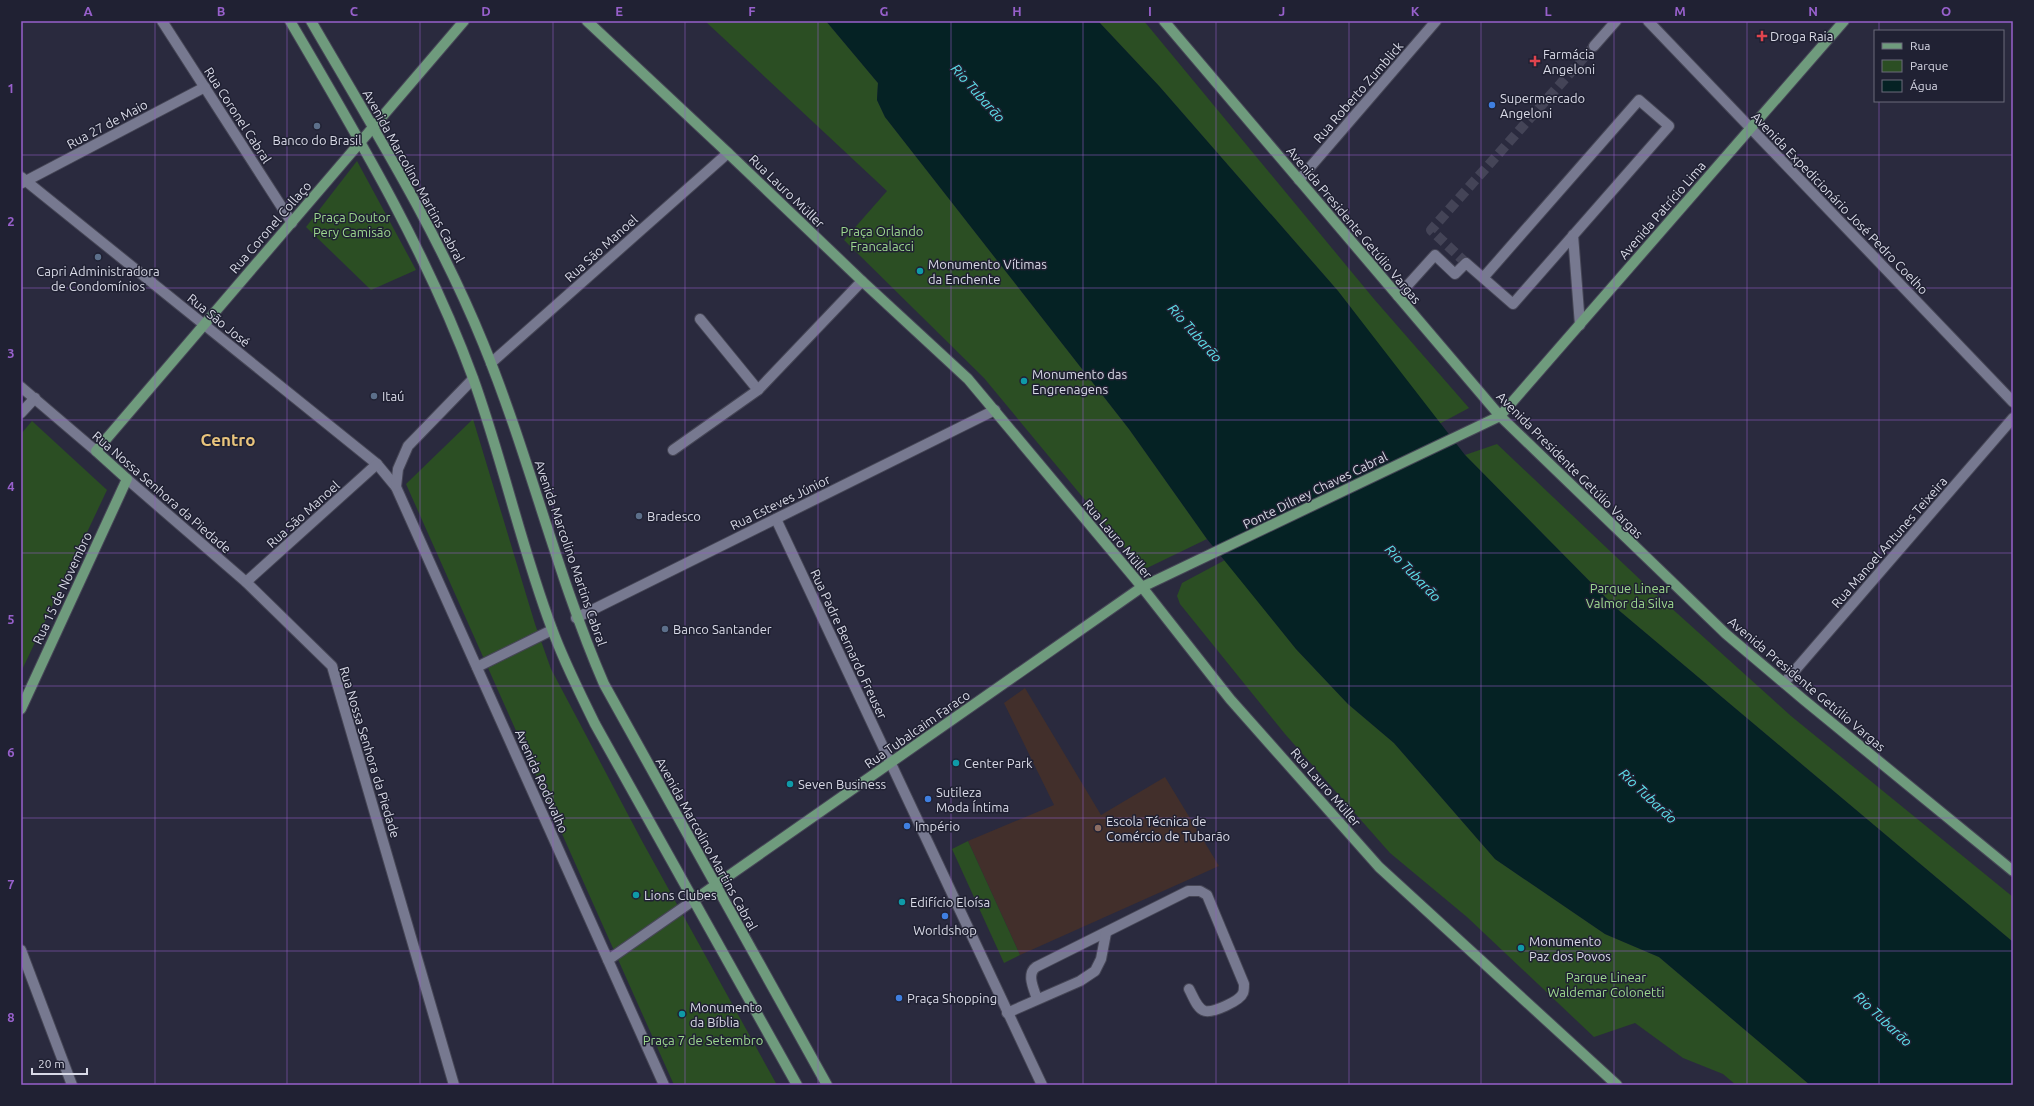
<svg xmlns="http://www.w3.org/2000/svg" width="2034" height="1106" font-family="Ubuntu,sans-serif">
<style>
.education{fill:#422f2b}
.green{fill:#2b4e23}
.water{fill:#052224}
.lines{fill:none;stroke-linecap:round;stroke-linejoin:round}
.minor-tunnel{stroke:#444457;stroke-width:10;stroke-dasharray:10 5;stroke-linecap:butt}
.minor-casing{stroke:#464656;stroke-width:12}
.major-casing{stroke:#464656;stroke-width:12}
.minor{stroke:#777990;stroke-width:10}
.major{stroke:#6f9b7d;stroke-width:10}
.grid{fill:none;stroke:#9760cb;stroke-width:1;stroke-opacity:0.55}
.health-dot{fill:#e0444e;stroke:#202133;stroke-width:1.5}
.shop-dot{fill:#3f7fe0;stroke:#202133;stroke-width:1.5}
.service-dot{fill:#5c6f8a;stroke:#202133;stroke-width:1.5}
.culture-dot{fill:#0f9aa8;stroke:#202133;stroke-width:1.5}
.education-dot{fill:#8d6e63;stroke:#202133;stroke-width:1.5}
.labels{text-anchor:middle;stroke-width:3;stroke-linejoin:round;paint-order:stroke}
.poi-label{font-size:13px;fill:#d8d9e6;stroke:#202133;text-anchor:start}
.street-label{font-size:13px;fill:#d8d9e6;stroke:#202133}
.park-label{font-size:13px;fill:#9dd88f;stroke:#202133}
.water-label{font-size:14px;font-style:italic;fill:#5ce2ec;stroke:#202133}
.district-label{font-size:17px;font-weight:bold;fill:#e9c47c;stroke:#202133}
.neatline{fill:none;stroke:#9760cb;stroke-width:1.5}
.grid-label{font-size:13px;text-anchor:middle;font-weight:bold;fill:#9760cb}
</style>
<rect width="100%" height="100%" fill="#2a2a3e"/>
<path class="education" d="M1025,688L1101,815L1165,777L1219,866L1020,955L968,841L1054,805L1004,703Z"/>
<g class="green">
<path d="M705,21H826L878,83L877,100L885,117L1129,429L1207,539L1143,570L984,378L844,240L887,191Z"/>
<path d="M1098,21H1144L1374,299L1469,408L1439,424L1338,291L1159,86Z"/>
<path d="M357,161L416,270L371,290L306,227Z"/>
<path d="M473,419L535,624L551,669L642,841L777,1085H674L406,484Z"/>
<path d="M32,421L107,490L21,672V434Z"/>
<path d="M1497,444L1648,587L1791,716L2013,897V942L1616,608L1465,455Z"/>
<path d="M1225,560L1296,649L1348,704L1394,743L1495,859L1605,934L1659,957L1810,1085H1736L1723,1074L1683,1058L1635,1023L1594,1037L1467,917L1390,853L1285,734L1180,604L1177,596L1182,583Z"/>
<path d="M968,841L1020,955L1004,963L952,849Z"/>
</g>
<path class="water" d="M826,21H1098L1159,86L1338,291L1465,455L1616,608L2013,942V1085H1810L1659,957L1605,934L1495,859L1394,743L1348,704L1296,649L1207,539L1129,429L885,117L877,100L878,83Z"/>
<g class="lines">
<path class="minor-tunnel" d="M1466,263L1431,230L1594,46"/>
<g class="minor-casing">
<g id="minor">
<path d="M162,21L292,223"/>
<path d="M1648,21L2013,402"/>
<path d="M1594,46L1616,21"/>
<path d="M21,177L377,464L396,487L664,1085"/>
<path d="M1299,180L1436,21"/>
<path d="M22,183L205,87"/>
<path d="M1573,235L1580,325"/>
<path d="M1398,296L1435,255L1455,274L1466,263L1513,304L1669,126L1639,100L1483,278"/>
<path d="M700,319L758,390"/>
<path d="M491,363L728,153"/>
<path d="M21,387L96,451"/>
<path d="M21,413L35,398"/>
<path d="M673,450L758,390L862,281"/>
<path d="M127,479L246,582L332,666L454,1085"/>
<path d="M396,487L398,469L408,446L473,379"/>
<path d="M776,519L1042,1085"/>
<path d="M246,582L377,464"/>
<path d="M576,618L995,410"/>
<path d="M477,667L552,630"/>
<path d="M1784,683L2013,418"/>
<path d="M21,950L72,1085"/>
<path d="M608,960L694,900"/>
<path d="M1037,999C1034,989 1026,974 1036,967L1188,891H1200L1207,895L1244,984C1244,986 1244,991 1243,993C1240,1001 1213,1013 1205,1011C1197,1009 1193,996 1189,989"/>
<path d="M1007,1013L1080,981L1095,971L1101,959L1106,933"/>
</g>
</g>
<g class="major-casing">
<g id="major">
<path d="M290,21C358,137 427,252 473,378C503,461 521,547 552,629C564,662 580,693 595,724L797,1085"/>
<path d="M311,21C372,126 437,230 483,343C529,455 556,573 604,684L827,1085"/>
<path d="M587,21L728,153L862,281L968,379L1142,587L1230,699L1379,867L1617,1085"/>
<path d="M1164,21L1500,416L1726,634L1804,700L2013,871"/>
<path d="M21,709L127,479L96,451L464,21"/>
<path d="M694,900L1142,587L1500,416L1844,21"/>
</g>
</g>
<use href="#minor" class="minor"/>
<use href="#major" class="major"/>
</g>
<path class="grid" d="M155,21V1085M287,21V1085M420,21V1085M553,21V1085M685,21V1085M818,21V1085M951,21V1085M1083,21V1085M1216,21V1085M1349,21V1085M1481,21V1085M1614,21V1085M1747,21V1085M1879,21V31M1879,101V1085M21,155H2013M21,288H2013M21,420H2013M21,553H2013M21,686H2013M21,818H2013M21,951H2013"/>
<g class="health-dot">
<path d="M1760 30h4v4h4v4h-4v4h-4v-4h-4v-4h4z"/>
<path d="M1533 55h4v4h4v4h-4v4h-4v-4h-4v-4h4z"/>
</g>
<g class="shop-dot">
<circle cx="1492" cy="105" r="4"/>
<circle cx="928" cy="799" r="4"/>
<circle cx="907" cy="826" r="4"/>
<circle cx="945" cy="916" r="4"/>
<circle cx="899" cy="998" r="4"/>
</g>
<g class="service-dot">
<circle cx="317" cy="126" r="4"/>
<circle cx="98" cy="257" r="4"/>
<circle cx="374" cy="396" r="4"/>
<circle cx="639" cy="516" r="4"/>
<circle cx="665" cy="629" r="4"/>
</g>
<g class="culture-dot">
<circle cx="920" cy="271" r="4"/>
<circle cx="1024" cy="381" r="4"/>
<circle cx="956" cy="763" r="4"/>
<circle cx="790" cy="784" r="4"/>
<circle cx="636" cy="895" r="4"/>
<circle cx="902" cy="902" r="4"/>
<circle cx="1521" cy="948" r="4"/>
<circle cx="682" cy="1014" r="4"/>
</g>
<circle class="education-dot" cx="1098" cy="828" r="4"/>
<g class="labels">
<g class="poi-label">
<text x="1770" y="41">Droga Raia</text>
<text x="1543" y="59">Farmácia<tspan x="1543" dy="15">Angeloni</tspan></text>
<text x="1500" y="103">Supermercado<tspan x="1500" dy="15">Angeloni</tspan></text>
<text x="317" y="145" text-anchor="middle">Banco do Brasil</text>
<text x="928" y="269">Monumento Vítimas<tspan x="928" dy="15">da Enchente</tspan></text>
<text x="98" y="276" text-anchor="middle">Capri Administradora<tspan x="98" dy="15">de Condomínios</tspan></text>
<text x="1032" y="379">Monumento das<tspan x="1032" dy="15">Engrenagens</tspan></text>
<text x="382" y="401">Itaú</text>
<text x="647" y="521">Bradesco</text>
<text x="673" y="634">Banco Santander</text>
<text x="964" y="768">Center Park</text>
<text x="798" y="789">Seven Business</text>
<text x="936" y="797">Sutileza<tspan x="936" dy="15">Moda Íntima</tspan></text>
<text x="1106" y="826">Escola Técnica de<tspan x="1106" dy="15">Comércio de Tubarão</tspan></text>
<text x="915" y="831">Império</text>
<text x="644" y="900">Lions Clubes</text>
<text x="910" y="907">Edifício Eloísa</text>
<text x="945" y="935" text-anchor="middle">Worldshop</text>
<text x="1529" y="946">Monumento<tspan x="1529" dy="15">Paz dos Povos</tspan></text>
<text x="907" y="1003">Praça Shopping</text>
<text x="690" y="1012">Monumento<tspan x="690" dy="15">da Bíblia</tspan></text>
</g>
<g class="street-label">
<text transform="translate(1358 92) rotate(-49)" y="5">Rua Roberto Zumblick</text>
<text transform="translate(238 115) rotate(57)" y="5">Rua Coronel Cabral</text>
<text transform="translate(107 124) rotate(-28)" y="5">Rua 27 de Maio</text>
<text transform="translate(414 176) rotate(61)" y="5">Avenida Marcolino Martins Cabral</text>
<text transform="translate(787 191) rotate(44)" y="5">Rua Lauro Müller</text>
<text transform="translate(1840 203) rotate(46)" y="5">Avenida Expedicionário José Pedro Coelho</text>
<text transform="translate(1662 210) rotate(-49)" y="5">Avenida Patrício Lima</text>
<text transform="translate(1354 225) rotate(50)" y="5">Avenida Presidente Getúlio Vargas</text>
<text transform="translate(270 227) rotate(-49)" y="5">Rua Coronel Collaço</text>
<text transform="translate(601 248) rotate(-42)" y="5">Rua São Manoel</text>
<text transform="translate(219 320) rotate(39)" y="5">Rua São José</text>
<text transform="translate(1570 465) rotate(45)" y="5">Avenida Presidente Getúlio Vargas</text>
<text transform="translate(1315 490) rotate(-26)" y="5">Ponte Dilney Chaves Cabral</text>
<text transform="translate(162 492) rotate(41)" y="5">Rua Nossa Senhora da Piedade</text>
<text transform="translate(780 502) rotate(-26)" y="5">Rua Esteves Júnior</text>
<text transform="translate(303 514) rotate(-42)" y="5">Rua São Manoel</text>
<text transform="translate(1118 539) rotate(50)" y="5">Rua Lauro Müller</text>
<text transform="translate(1889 542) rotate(-49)" y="5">Rua Manoel Antunes Teixeira</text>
<text transform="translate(571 553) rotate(71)" y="5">Avenida Marcolino Martins Cabral</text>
<text transform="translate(62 588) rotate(-65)" y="5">Rua 15 de Novembro</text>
<text transform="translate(849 644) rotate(65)" y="5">Rua Padre Bernardo Freuser</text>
<text transform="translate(1807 684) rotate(40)" y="5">Avenida Presidente Getúlio Vargas</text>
<text transform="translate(917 729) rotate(-35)" y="5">Rua Tubalcaim Faraco</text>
<text transform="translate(370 752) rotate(73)" y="5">Rua Nossa Senhora da Piedade</text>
<text transform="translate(542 781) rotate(66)" y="5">Avenida Rodovalho</text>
<text transform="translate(1326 787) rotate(49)" y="5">Rua Lauro Müller</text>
<text transform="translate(707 844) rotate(61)" y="5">Avenida Marcolino Martins Cabral</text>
</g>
<g class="park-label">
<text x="352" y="222">Praça Doutor<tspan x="352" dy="15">Pery Camisão</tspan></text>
<text x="882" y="236">Praça Orlando<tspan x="882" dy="15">Francalacci</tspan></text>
<text x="1630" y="593">Parque Linear<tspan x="1630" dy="15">Valmor da Silva</tspan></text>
<text x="1606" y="982">Parque Linear<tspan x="1606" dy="15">Waldemar Colonetti</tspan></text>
<text x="703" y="1045">Praça 7 de Setembro</text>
</g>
<g class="water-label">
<text transform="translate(978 93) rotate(48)" y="5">Rio Tubarão</text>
<text transform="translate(1195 333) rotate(48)" y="5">Rio Tubarão</text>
<text transform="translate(1413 573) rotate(46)" y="5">Rio Tubarão</text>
<text transform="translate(1648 796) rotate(43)" y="5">Rio Tubarão</text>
<text transform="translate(1883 1019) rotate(43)" y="5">Rio Tubarão</text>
</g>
<g class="district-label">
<text x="228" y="446">Centro</text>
</g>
</g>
<rect width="2034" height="1106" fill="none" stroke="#202133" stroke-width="44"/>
<rect x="1874" y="30" width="130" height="72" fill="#202133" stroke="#6a6b7b"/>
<rect x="1882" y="43" width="20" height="6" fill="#6f9b7d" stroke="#6a6b7b"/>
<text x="1910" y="50" font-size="12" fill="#d8d9e6">Rua</text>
<rect x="1882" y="60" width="20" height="12" fill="#2b4e23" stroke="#6a6b7b"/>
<text x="1910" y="70" font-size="12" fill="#d8d9e6">Parque</text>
<rect x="1882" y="80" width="20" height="12" fill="#052224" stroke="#6a6b7b"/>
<text x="1910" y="90" font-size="12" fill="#d8d9e6">Água</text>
<path d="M32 1068v6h55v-6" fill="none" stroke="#d8d9e6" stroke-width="2"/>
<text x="38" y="1068" font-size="12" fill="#d8d9e6" stroke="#202133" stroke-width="3" paint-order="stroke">20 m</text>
<rect x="22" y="22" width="1990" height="1062" class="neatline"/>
<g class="grid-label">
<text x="88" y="16">A</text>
<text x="221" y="16">B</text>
<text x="354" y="16">C</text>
<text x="486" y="16">D</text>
<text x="619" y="16">E</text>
<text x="752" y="16">F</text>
<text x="884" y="16">G</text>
<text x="1017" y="16">H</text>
<text x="1150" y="16">I</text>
<text x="1282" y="16">J</text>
<text x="1415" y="16">K</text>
<text x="1548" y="16">L</text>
<text x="1680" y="16">M</text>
<text x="1813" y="16">N</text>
<text x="1946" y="16">O</text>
<text x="11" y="93">1</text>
<text x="11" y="226">2</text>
<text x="11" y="358">3</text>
<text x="11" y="491">4</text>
<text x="11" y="624">5</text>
<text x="11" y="757">6</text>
<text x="11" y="889">7</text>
<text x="11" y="1022">8</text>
</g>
</svg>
